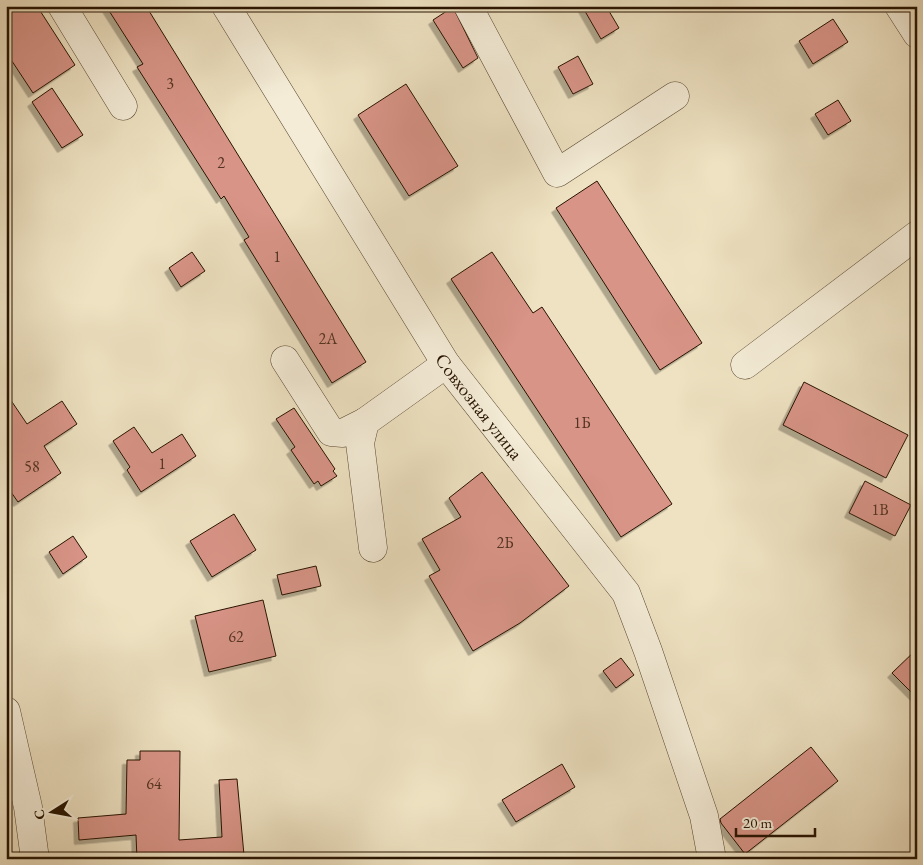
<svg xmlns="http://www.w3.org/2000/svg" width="923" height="865" font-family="'EB Garamond',serif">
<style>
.building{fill:#d89487;stroke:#271300;filter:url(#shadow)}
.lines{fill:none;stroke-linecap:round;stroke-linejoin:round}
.minor-casing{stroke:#594730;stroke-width:29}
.minor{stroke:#f4ecd7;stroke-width:28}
.labels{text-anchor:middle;stroke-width:4;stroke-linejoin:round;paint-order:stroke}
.number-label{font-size:16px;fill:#533322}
.street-label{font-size:19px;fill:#271300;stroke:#f4ecd7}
</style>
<defs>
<filter id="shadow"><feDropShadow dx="-4.5" dy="4.5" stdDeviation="0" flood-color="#0004"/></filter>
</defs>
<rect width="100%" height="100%" fill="#eee2c2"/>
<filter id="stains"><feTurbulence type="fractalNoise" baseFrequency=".004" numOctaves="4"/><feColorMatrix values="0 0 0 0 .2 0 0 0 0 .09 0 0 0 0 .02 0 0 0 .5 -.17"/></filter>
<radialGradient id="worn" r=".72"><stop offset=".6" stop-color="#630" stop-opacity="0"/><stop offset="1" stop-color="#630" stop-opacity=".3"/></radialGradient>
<g class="building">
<path d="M6,6H37L75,65L33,93L6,52Z"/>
<path d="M106,6H146L366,362L332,383L244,240L249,237L224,196L221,199L137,67L143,64Z"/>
<path d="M582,6H606L619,28L601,39Z"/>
<path d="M453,7L478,58L463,68L433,20Z"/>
<path d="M833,19L848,42L813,64L799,41Z"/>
<path d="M578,56L593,84L573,94L558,67Z"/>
<path d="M406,84L458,166L409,196L358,115Z"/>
<path d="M52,88L83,135L62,148L32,102Z"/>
<path d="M838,100L851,121L828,135L815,114Z"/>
<path d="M597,181L702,343L660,370L556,208Z"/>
<path d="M192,252L205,271L181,287L169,268Z"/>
<path d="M492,252L533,313L542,307L672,504L621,537L451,279Z"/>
<path d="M804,382L908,435L886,478L783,425Z"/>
<path d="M6,393L27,424L62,401L77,424L44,446L61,473L18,502L6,485Z"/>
<path d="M294,408L335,469L333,471L337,476L321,486L318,481L314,484L291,450L295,447L276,419Z"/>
<path d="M134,427L152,453L182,434L196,456L141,492L127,470L130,467L113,441Z"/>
<path d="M482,472L569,586L520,623L473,651L429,576L440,570L422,539L461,517L449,498Z"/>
<path d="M865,481L911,505L895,536L849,513Z"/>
<path d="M234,514L256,550L212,577L190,541Z"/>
<path d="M73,536L87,557L63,574L49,552Z"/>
<path d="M316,566L321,586L282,595L277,575Z"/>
<path d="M263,600L276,656L209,672L195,616Z"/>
<path d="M917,649V698L892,673Z"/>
<path d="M621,658L634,675L616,688L603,671Z"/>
<path d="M811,747L838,781L745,854L721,823L720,819Z"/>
<path d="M140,751H180L179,840L222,837L219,780L237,779L244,855L198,859H137L136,835L79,840L78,818L126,814L127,760H140Z"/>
<path d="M562,764L575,787L516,822L502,800Z"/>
</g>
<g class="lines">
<g class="minor-casing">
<g id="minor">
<path d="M62,6L123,106"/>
<path id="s1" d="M226,6L446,364L626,593L648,651L704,816L712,859"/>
<path d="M468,6L557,173L675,96"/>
<path d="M899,6L917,34"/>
<path d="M285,360L331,432L343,433L365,422"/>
<path d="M745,365L917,235"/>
<path d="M373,548L360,443L365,422L446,364"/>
<path d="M6,711L28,807L35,859"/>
</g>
</g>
<use href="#minor" class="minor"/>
</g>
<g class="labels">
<g class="number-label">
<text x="170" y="89">3</text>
<text x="221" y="168">2</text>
<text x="277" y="262">1</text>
<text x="328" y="344">2А</text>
<text x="582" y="428">1Б</text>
<text x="162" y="469">1</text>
<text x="32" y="472">58</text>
<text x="880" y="515">1В</text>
<text x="505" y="548">2Б</text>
<text x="236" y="642">62</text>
<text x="154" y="789">64</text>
</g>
<g class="street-label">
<text dy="7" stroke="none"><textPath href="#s1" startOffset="474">Совхозная улица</textPath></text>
</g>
</g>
<rect width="923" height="865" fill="none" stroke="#eee2c2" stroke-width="25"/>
<rect x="8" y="8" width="908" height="850" fill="none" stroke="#271300" stroke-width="2.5"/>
<rect x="12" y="12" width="898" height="840" fill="none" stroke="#271300"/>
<g transform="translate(52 812) rotate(259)" stroke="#f4ecd7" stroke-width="4" paint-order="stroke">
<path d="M0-4L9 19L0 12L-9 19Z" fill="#271300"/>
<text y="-8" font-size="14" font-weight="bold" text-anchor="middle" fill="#271300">С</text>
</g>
<path d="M736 828v8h79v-8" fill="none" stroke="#271300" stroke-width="2.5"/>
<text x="743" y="828" font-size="15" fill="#271300" stroke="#f4ecd7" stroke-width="4" paint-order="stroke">20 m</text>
<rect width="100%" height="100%" filter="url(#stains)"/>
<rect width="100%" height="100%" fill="url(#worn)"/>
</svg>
